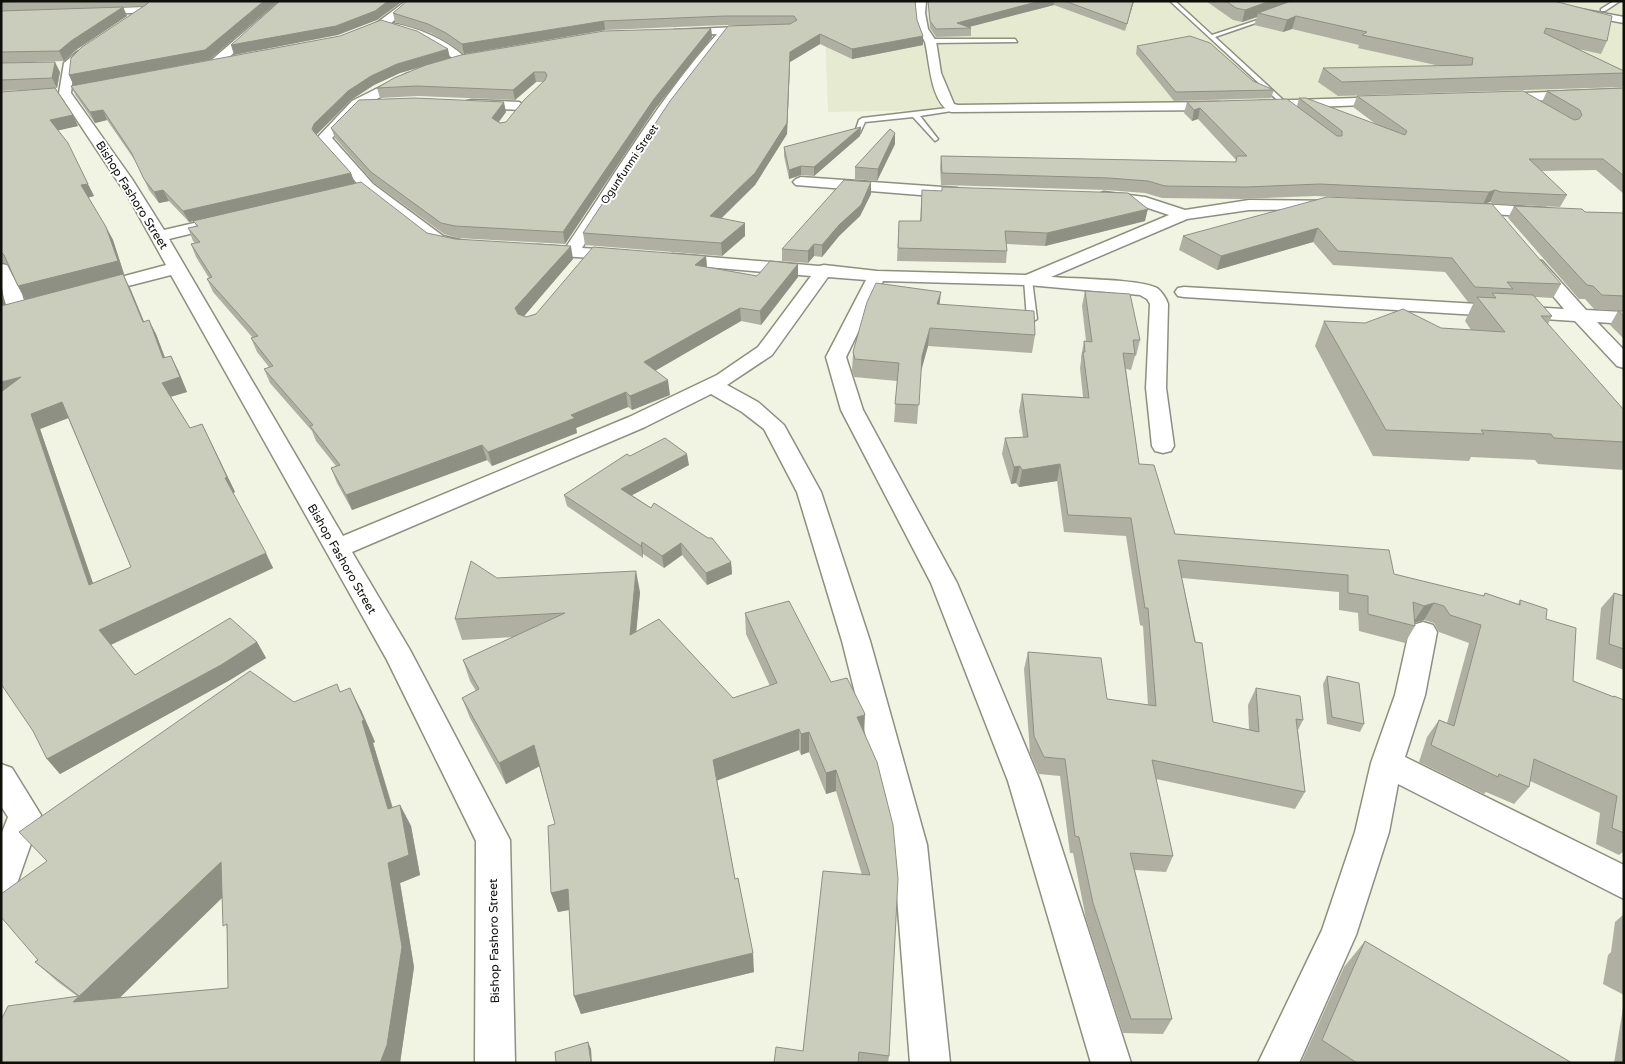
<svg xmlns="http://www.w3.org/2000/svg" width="1625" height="1064" font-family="'Varela Round',sans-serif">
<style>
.built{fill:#e6ead1}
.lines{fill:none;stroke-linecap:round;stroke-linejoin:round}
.lane-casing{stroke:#8d8f7f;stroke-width:3}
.street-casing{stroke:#8d8f7f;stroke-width:3}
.lane{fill:#fff;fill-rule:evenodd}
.street{fill:#fff;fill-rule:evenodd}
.wall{fill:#afb0a2;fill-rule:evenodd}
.shaded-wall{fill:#8e9084}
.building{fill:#cbcdbc;stroke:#8e9084;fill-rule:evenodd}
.labels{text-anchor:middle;stroke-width:4;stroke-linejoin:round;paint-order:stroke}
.far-street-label{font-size:11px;fill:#0e0f09;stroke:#fff}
.street-label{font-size:12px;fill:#0e0f09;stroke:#fff}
</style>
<rect width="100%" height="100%" fill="#f1f4e2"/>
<path class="built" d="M824,1H1624V97L828,112Z"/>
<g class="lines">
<g class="lane-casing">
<g id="lane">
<path d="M1170,1H1175L1212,35L1273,15V17L1215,37L1292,108V110H1288Z"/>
<path d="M1614,1H1620L1605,11H1601V9Z"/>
<path d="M1015,39L1017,42L930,43L927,41L930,39Z"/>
<path d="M956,107L958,108V110L920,116L938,139L935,141L913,117L865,122L860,133L855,132L859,120L862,118Z"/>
<path d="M1028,277L1032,280L1037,319L1032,322L1027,319L1024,280Z"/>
</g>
</g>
<g class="street-casing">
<g id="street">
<path d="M280,1H291L216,69H208L206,66L208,63Z"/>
<path d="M406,1H418L391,23C419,28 444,38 466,58L468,60L466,62H458L432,43L397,30L383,27L359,38L355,39L350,36L378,22Z"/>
<path d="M916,1H926L925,13L928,29L936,41L941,73L954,104L958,105L1219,102L1225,106L1219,110L951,112C930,102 930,62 925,42C923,37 919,33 917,28C915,19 915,10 916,1Z"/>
<path d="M1514,1H1537L1624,17V23L1519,4Z"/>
<path d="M146,7L151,10L150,12L91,15L86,12L91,9Z"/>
<path d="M758,26L763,29L762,31L729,33C672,98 629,175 582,248L627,251L630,255L627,259L621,260L532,254L529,250L532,246L538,245L566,247C614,176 660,97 717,34L678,35L674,34L673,32L674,30Z"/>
<path d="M98,41L102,42L104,44L102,46L85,56L74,67L71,93L132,179L164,230L220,217L226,219L228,222L226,225L169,239L343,536L629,417L717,375L758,347L811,276L673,264L667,263L664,259L667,255L673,254L819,266L824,265L877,271L1026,275L1169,215L1145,207L1099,200L1096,197L1099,194L1104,192L1145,197L1185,210L1249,200L1344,201L1346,204L1344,207L1338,209L1249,210L1187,219L1051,277C1073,279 1140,279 1157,288C1162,292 1166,298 1168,304L1166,388L1174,446L1171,451L1163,453L1155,451L1152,446L1146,388L1150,304L1147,299L1140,295L1028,285L883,281L846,357L863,410L957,583L1040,781L1131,1063H1091L1008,781L931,583L841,410L826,357L866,280L828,277L772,355L727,385L758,402L784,425L821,492L870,641L927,845L950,1063H910L893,845L842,641L797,492L764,429L742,412L711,394L645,427L352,552L410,650L510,840L515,1063H475L476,841L387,660L171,275L93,295L87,294L84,290L87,286L166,265L130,200L59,93L64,63L77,52Z"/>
<path d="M408,73L414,77L412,80L362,107L332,138L373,184L443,236L464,241L466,245L464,249L458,250L431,244L363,190L317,138L352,101Z"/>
<path d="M1624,89V97L1499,102L1493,98L1499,94Z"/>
<path d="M1389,97L1394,98L1395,101L1394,104L1259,109L1253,105L1259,101Z"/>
<path d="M472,100L519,102L525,106L519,110L467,107L466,104L467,101Z"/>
<path d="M801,177L957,188L962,190L965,193L962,196L957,198L796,185L793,182L796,179Z"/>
<path d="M1463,203L1546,208L1552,210L1554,213L1552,216L1546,218L1457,211L1455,208L1457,205Z"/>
<path d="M1536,260L1542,261L1586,310L1624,312V324L1597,322L1624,350V368L1617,366L1575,321L1184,297L1178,296L1175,292L1178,288L1184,287L1564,309L1527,265L1530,261Z"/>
<path d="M1,264L7,265L22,294L27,310L25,314L18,316L11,314C1,299 1,281 1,264Z"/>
<path d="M1423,622L1433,625L1437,632L1425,695L1405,757L1624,865V899L1398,784L1389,832L1356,935L1299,1063H1258L1322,930L1355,832L1371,763L1395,695L1409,632L1413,625Z"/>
<path d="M1,764L12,768L41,815L13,895L1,899V835L8,817L1,806Z"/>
</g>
</g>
<use href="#lane" class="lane"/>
<use href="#street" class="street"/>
</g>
<g class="wall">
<path d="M1,1H278L209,60L74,86L69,75L144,6L123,7L127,16L76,50L64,61L1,63Z"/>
<path d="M407,1L917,20L923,36V45L852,59L820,44L790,62L787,134L755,185L722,218L745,236L722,256L585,245L583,233L764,25H726L605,30L464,54L449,43L431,33L395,22L393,13Z"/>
<path d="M928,1H1134L1125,31L1054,5L969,27L971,28V36L936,37L930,28Z"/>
<path d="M1206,1H1554L1607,41L1601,54L1578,49L1624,71V84L1622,87L1338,96L1318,82L1323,68L1440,66L1358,48L1359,45L1292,29L1283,32L1254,25L1257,17L1242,22L1233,20Z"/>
<path d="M711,28L712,37L655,109L565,244L458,238L444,234L374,183L335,138L331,128L506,112L499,122L500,123L506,122L543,82H536L515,100L418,96L380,98L377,88L425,66L400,73L374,85L351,100L317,134V135L351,173L354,183L427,233L455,239L573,259L524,316L526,317L706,256L707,267L757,276L798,264V277L761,325L741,321L655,371L670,395L632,410L628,407L576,428L577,433L492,466L487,460L352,510L337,483L331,468L336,466L316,441L312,431L270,383L264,369L269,367L257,352L251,338H253L213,292L207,279L209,278L196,257L191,244L195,243L193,241L188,228L196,226L194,221L189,222L169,201L159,203L149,190L136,162L107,120L95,123L76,96L71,86L450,58L431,64Z"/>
<path d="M1137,46L1253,81L1274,90L1271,98L1174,101L1136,54Z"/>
<path d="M1,63L60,72L57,88H55L78,126L58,130L94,196L88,197L106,227L113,240L124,274L87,284L130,288L144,322L156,334L165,357L178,370L187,392L171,397L190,428L202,424L235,492L233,493L273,568L111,645L135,675L257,642L266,658L230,680L60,774L47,759L33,731L5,305L26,300L7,263H1V92L45,89L1,91ZM68,418L131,567L93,583L40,429Z"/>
<path d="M1624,88V194L1596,170L1541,171L1567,195L1560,207L1495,204L1490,202L1483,204L1561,284L1553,298L1535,297L1552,316L1548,324L1624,442V470L1538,464L1535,460L1471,457L1469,461L1373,456L1315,346L1324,321L1471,330L1465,321L1474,302H1468L1445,272L1333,265L1313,242L1217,270L1179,250L1183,236L1419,201L1316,196L1242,199L1162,198L1145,193L1106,190L941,185L940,167L941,156L1235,162L1236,160L1198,119L1192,121L1184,113L1187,102L1297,106L1299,98L1377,125L1353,107L1357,96L1542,102L1547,91Z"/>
<path d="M861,127L860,136L814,176L801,175L789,179L784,156V147Z"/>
<path d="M895,133V144L877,181L855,179V167Z"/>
<path d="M871,182V194L860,216L839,236L822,257L814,256L808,263L782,261V249Z"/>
<path d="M942,187L1145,221L1045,246L1006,244L1007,251L1006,263L897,261L899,221H920L922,190L942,191Z"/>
<path d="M1514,206L1585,212L1624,213V311L1594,309L1585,299H1579L1508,218Z"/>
<path d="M1085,291L1140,340L1136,356H1135L1131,370L1126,369L1139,464L1175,534L1394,574L1483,596L1485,593L1518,604L1520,600L1546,619L1573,681L1613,697L1614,696L1624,700V851L1619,855L1596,844L1600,813L1530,781L1529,787L1514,804L1486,792L1484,794L1419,762L1427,737L1439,720L1447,723L1469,643L1439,632L1434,623L1424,620L1415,623V626L1405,643L1359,631L1358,613L1339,610V592L1182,578L1213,722L1249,730L1248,705L1256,688L1303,720L1298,730L1305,792L1295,809L1156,779L1173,856L1166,872L1135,870L1172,1019L1163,1034L1123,1033L1086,919L1073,853H1070L1060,776L1039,774L1030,753L1024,669L1028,652L1107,699L1148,705L1143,626L1140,625L1126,536L1064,532L1057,481L1019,487L1016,483L1011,484L1002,454L1005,438L1023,437L1019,411L1022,394L1083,397L1080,368L1081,361V357L1084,341H1086L1082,306Z"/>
<path d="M939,304L1035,335L1032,353L928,346L921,372L917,424L894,422L897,381L854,377L852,371L853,352Z"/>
<path d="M1618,311H1624V339L1610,325Z"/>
<path d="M630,456L689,465L632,495L731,562L732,574L707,585L682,555L664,568L643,554V558L567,506L564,495Z"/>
<path d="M497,578L640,592L636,631L733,698L770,686L746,634L745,613L831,682L864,733L889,1056L888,1063H774L803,1051L862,875L836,791L826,794L809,752L801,755L799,750L717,780L735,879L754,972L581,1014L574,996L569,910L558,912L551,893L555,824L539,766L506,784L470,718L462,698L476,691L470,681L463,660L513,637L462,640L455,619Z"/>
<path d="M1614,593L1624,596V670L1596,659L1601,608Z"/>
<path d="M1327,676L1364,724L1360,732L1327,724L1323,684Z"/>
<path d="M341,692L361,710L375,742L373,743L393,808L400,805L411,826L420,875L400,883L414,967L400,1063L77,996L58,982L35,962L294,702ZM222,898L227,930L228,988L119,998Z"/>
<path d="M1624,914V995L1603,984L1608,955L1611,952L1615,922Z"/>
<path d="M1365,941L1572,1063H1301L1344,967Z"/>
<path d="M1624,1002V1063H1614Z"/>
</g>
<g class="shaded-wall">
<path d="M264,1H278L209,60L74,86L69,75Z"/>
<path d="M388,1H403L377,20L338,35L234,55L231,45Z"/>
<path d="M1040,1H1054V5L965,28L957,23Z"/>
<path d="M1133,1H1134L1125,31L1127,24Z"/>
<path d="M1270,1H1301L1258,13L1257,17L1242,22L1245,10Z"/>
<path d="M123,7L127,16L76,50L64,61L59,51L71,41Z"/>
<path d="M1296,16L1292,29L1283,32L1287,20Z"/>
<path d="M604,21L605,30L464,54L462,44Z"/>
<path d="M711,28L712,37L655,109L565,244L563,232L654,99Z"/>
<path d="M820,34V44L790,62L787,134L755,185L711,228L710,216L790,52Z"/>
<path d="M923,36V45L852,59V49Z"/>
<path d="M448,49L450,58L400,73L374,85L351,100L317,134L315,139L312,129L314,124L348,91L371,76L397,64Z"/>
<path d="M55,62L60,72L57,88L52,78Z"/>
<path d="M534,72L536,82L515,100L513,90Z"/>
<path d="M504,102L506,112L494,128L492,118Z"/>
<path d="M1200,108L1198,119L1192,121L1194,110Z"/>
<path d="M103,110L107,120L95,123L90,112Z"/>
<path d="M73,115L78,126L56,131L50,120Z"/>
<path d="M861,127L860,136L814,176V167Z"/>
<path d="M895,133V144L877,181L878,169Z"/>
<path d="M73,154L94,196L87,198L81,185Z"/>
<path d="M801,166V175L789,179V170Z"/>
<path d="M351,173L355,184L189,222L183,211Z"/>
<path d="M871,182V194L860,216L839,236L822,257V245Z"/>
<path d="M163,190L169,201L159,203L154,192Z"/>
<path d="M1495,190L1490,202L1483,204L1489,192Z"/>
<path d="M1148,209L1145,221L1045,246L1047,233Z"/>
<path d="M745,223V236L722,256L721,243Z"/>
<path d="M106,227L113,240L124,274L26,300L18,286Z"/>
<path d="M1318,228L1313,242L1217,270L1221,256Z"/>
<path d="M814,244V256L808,263V251Z"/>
<path d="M571,246L573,259L519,322L515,308Z"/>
<path d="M706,256L707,269L695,265Z"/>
<path d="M798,264V277L761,325L760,311Z"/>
<path d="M123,274L130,288L150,336L143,322Z"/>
<path d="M941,292L939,309L937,304Z"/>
<path d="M1,294L5,305L1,306Z"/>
<path d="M740,308L741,321L646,376L644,362Z"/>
<path d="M149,320L156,334L170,372L163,358Z"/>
<path d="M930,328L928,346L920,374L922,356Z"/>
<path d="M171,356L178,370L187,392L169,397L162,383Z"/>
<path d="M21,377L1,399V382Z"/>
<path d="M668,380L670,395L632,410L630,396Z"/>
<path d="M626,392L628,407L576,428L577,433L492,466L488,452L571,415Z"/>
<path d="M62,402L71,417L40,429L99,601L89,585L31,414Z"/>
<path d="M202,424L209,438L235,492L233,493L225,478Z"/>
<path d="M482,445L487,460L352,510L346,495Z"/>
<path d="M687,454L689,465L623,500L621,489Z"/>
<path d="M1060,464L1057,481L1019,487L1022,470Z"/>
<path d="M1020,466L1016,483L1011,484L1014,467Z"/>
<path d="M642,542L643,554V558L641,546Z"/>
<path d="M681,543L682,555L664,568L662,556Z"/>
<path d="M266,553L273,568L110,645L99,630Z"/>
<path d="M731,562L732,574L707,585L706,573Z"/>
<path d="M636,571L640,592L634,656L630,635Z"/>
<path d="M1434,603L1424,620L1413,623L1424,606Z"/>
<path d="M257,642L266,658L230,680L60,774L47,759Z"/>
<path d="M350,688L361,710L375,742L373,743L399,830L388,809L362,721Z"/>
<path d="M865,715L864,735L857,717Z"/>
<path d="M799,729V750L716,781L713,760Z"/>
<path d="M809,732V752L801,755V734Z"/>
<path d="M534,745L540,766L506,784L499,763Z"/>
<path d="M836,770V791L826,794V773Z"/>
<path d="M400,805L411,826L420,875L400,883L414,967L400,1063H380L388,863Z"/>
<path d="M221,862L237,883L96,1021L73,1002Z"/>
<path d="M568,889L574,909L558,912L551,893Z"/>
<path d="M753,953L754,972L581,1014L574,996Z"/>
<path d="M588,1042L591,1049L592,1063H591Z"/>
</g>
<g class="building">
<path d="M1,1H32L1,2Z"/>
<path d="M150,1H264L205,50L69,75L71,58L82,47L147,4Z"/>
<path d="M280,1H388L375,11L336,26L231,45Z"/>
<path d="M407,1H915L917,20L923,36L852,49L820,34L790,52L787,123L755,173L710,216L745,223L721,243L583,233L670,101L728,26L790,24L797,20L794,16H725L604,21L462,44L446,33L428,24L393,13Z"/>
<path d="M928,1H1040L957,23L971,28L936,29L930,21Z"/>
<path d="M1065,1H1133L1127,24Z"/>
<path d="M1226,1H1270L1245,10L1236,8Z"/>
<path d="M1291,1H1554L1612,16L1607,41L1546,28L1544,33L1624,71V73L1342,82L1323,68L1472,65L1473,58L1362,35L1367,32L1296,16L1287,20L1258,13Z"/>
<path d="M123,7L71,41L59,51L1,52V11Z"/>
<path d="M381,20L417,31L448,49L397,64L371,76L348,91L314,124L312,129L314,132L351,173L183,211L163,190L154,192L144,179L131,152L103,110L90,112L71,86L340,36Z"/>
<path d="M711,28L654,99L563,232L455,226L441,223L371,172L331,128L359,100L415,98L504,102L492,118L500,123L506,122L524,100L545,80L547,75L545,72H534L513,90L416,86L377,88L394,78L426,65L461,55L604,31Z"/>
<path d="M1190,36L1210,43L1253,81L1274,90L1176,92L1137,46Z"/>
<path d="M55,62L52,78L1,80V63Z"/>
<path d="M55,88L73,115L50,120L68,143L88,184L81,185L106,227L118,261L18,286L4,255L1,252V92Z"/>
<path d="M1624,88V176L1603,159H1529L1567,195L1501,192L1495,190L1489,192L1320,184L1246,187L1165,186L1148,181L1109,178L942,173L941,156L1236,162L1237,156H1247L1200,108L1194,110L1187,102L1287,99L1337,136H1342V131L1299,98H1306L1405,135L1407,131L1357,96L1523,91L1574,120L1579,119L1582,115L1580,110L1547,91Z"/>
<path d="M861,127L814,167L801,166L789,170L784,147Z"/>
<path d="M890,129L895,133L878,169L855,167Z"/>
<path d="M844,180L871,182L861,205L839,225L822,245L814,244L808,251L782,249Z"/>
<path d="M361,182L427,233L455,239L571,246L515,308L518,314L526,317L536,314L593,247L706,256L695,265L757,276L770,261L798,264L760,311L740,308L644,362L668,380L630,396L626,392L571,415L575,418L488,452L482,445L346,495L331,468L340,465L310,426L313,425L264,369L273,366L251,338L258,336L207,279L212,277L191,244L200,242L188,228L198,226L193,221Z"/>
<path d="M942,187L1128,193L1148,209L1047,233L1005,231L1007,251L898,248L899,221H921L922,190L942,191Z"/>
<path d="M1327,197L1492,204L1561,284L1507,282L1513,289L1475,287L1452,258L1338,251L1318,228L1221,256L1183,236Z"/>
<path d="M1514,206L1582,209L1585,212L1624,213V296L1602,295L1593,286L1587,285Z"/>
<path d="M123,274L143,322L149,320L163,358L171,356L180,377L162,383L190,428L202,424L227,477L225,478L266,553L99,630L135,675L230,618L257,642L221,665L47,759L33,731L1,684V392L21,377L1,382V306ZM62,402L131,567L89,585L31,414Z"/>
<path d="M876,283L941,292L937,304L1034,311L1035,335L930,328L922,356L919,405L895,404L899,363L855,359L853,352L867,302Z"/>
<path d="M1085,291L1130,294L1140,340H1133L1135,354L1123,353L1139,464L1154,465L1175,534L1389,550L1394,574L1484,596L1485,593L1520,605V600L1547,609L1546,619L1576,628L1573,681L1614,697V696L1624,700V833L1612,828L1617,796L1534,759L1529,787L1499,774L1498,777L1431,745L1439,720L1454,726L1481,625L1450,615L1444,606L1434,603L1424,606L1413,602L1415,626L1368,614V596L1348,593V575L1178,560L1195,642L1202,643L1213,722L1259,732L1256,688L1300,696L1303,720L1296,719L1305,792L1152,760L1173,856L1130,853L1172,1019H1131L1093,903L1079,837L1075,836L1065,759L1044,757L1034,736L1028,652L1101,658L1107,699L1156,706L1148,608H1145L1131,518L1068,515L1060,464L1022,470L1020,466L1014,467L1005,438L1028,437L1022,394L1089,398L1083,352H1085L1084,341L1092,342Z"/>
<path d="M1492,293L1533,295L1552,316H1541L1624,410V442L1554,438L1551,434L1481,430L1484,434L1386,430L1324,321L1365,323L1403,309L1441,328L1505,332L1477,297L1496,298Z"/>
<path d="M1618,311H1624V316Z"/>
<path d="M665,438L687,454L621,489L651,508L654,503L708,538H712L731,562L706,573L681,543L662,556L642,542L641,546L564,495L627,454L630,456Z"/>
<path d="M471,561L497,578L636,571L630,635L659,619L733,698L777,683L745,613L789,601L831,682L847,678L864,712L865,715L857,717L877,762L893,825L898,879L889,1056L859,1052L858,1063H774L776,1047L803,1051L823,871L870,875L836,770L826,773L809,732L801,734L799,729L713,760L735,879L738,878L753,953L574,996L568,889L551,893L548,826L555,824L534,745L499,763L462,698L479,689L463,660L565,613L455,619Z"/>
<path d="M1614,593L1624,596V649L1609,644Z"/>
<path d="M250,671L294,702L337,684L340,692L350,688L364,720L362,721L388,809L400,805L409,855L388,863L402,947L387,1045L380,1063H1V1020L8,1006L79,996L35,962L38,960L1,917V894L47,861L19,832ZM221,862L223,926L227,924L228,988L73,1002Z"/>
<path d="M1327,676L1359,683L1364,724L1332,717Z"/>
<path d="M1365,941L1572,1063H1357L1322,1040Z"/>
<path d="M588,1042L591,1063H556L555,1052Z"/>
</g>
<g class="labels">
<g class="far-street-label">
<text transform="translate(629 164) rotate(-56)" y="4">Ogunfunmi Street</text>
</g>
<g class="street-label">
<text transform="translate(132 195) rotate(58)" y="4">Bishop Fashoro Street</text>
<text transform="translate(342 559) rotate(60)" y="4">Bishop Fashoro Street</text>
<text transform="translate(494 941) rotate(-91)" y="4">Bishop Fashoro Street</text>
</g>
</g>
<rect width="1625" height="1064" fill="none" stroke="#0e0f09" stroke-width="5"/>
</svg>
